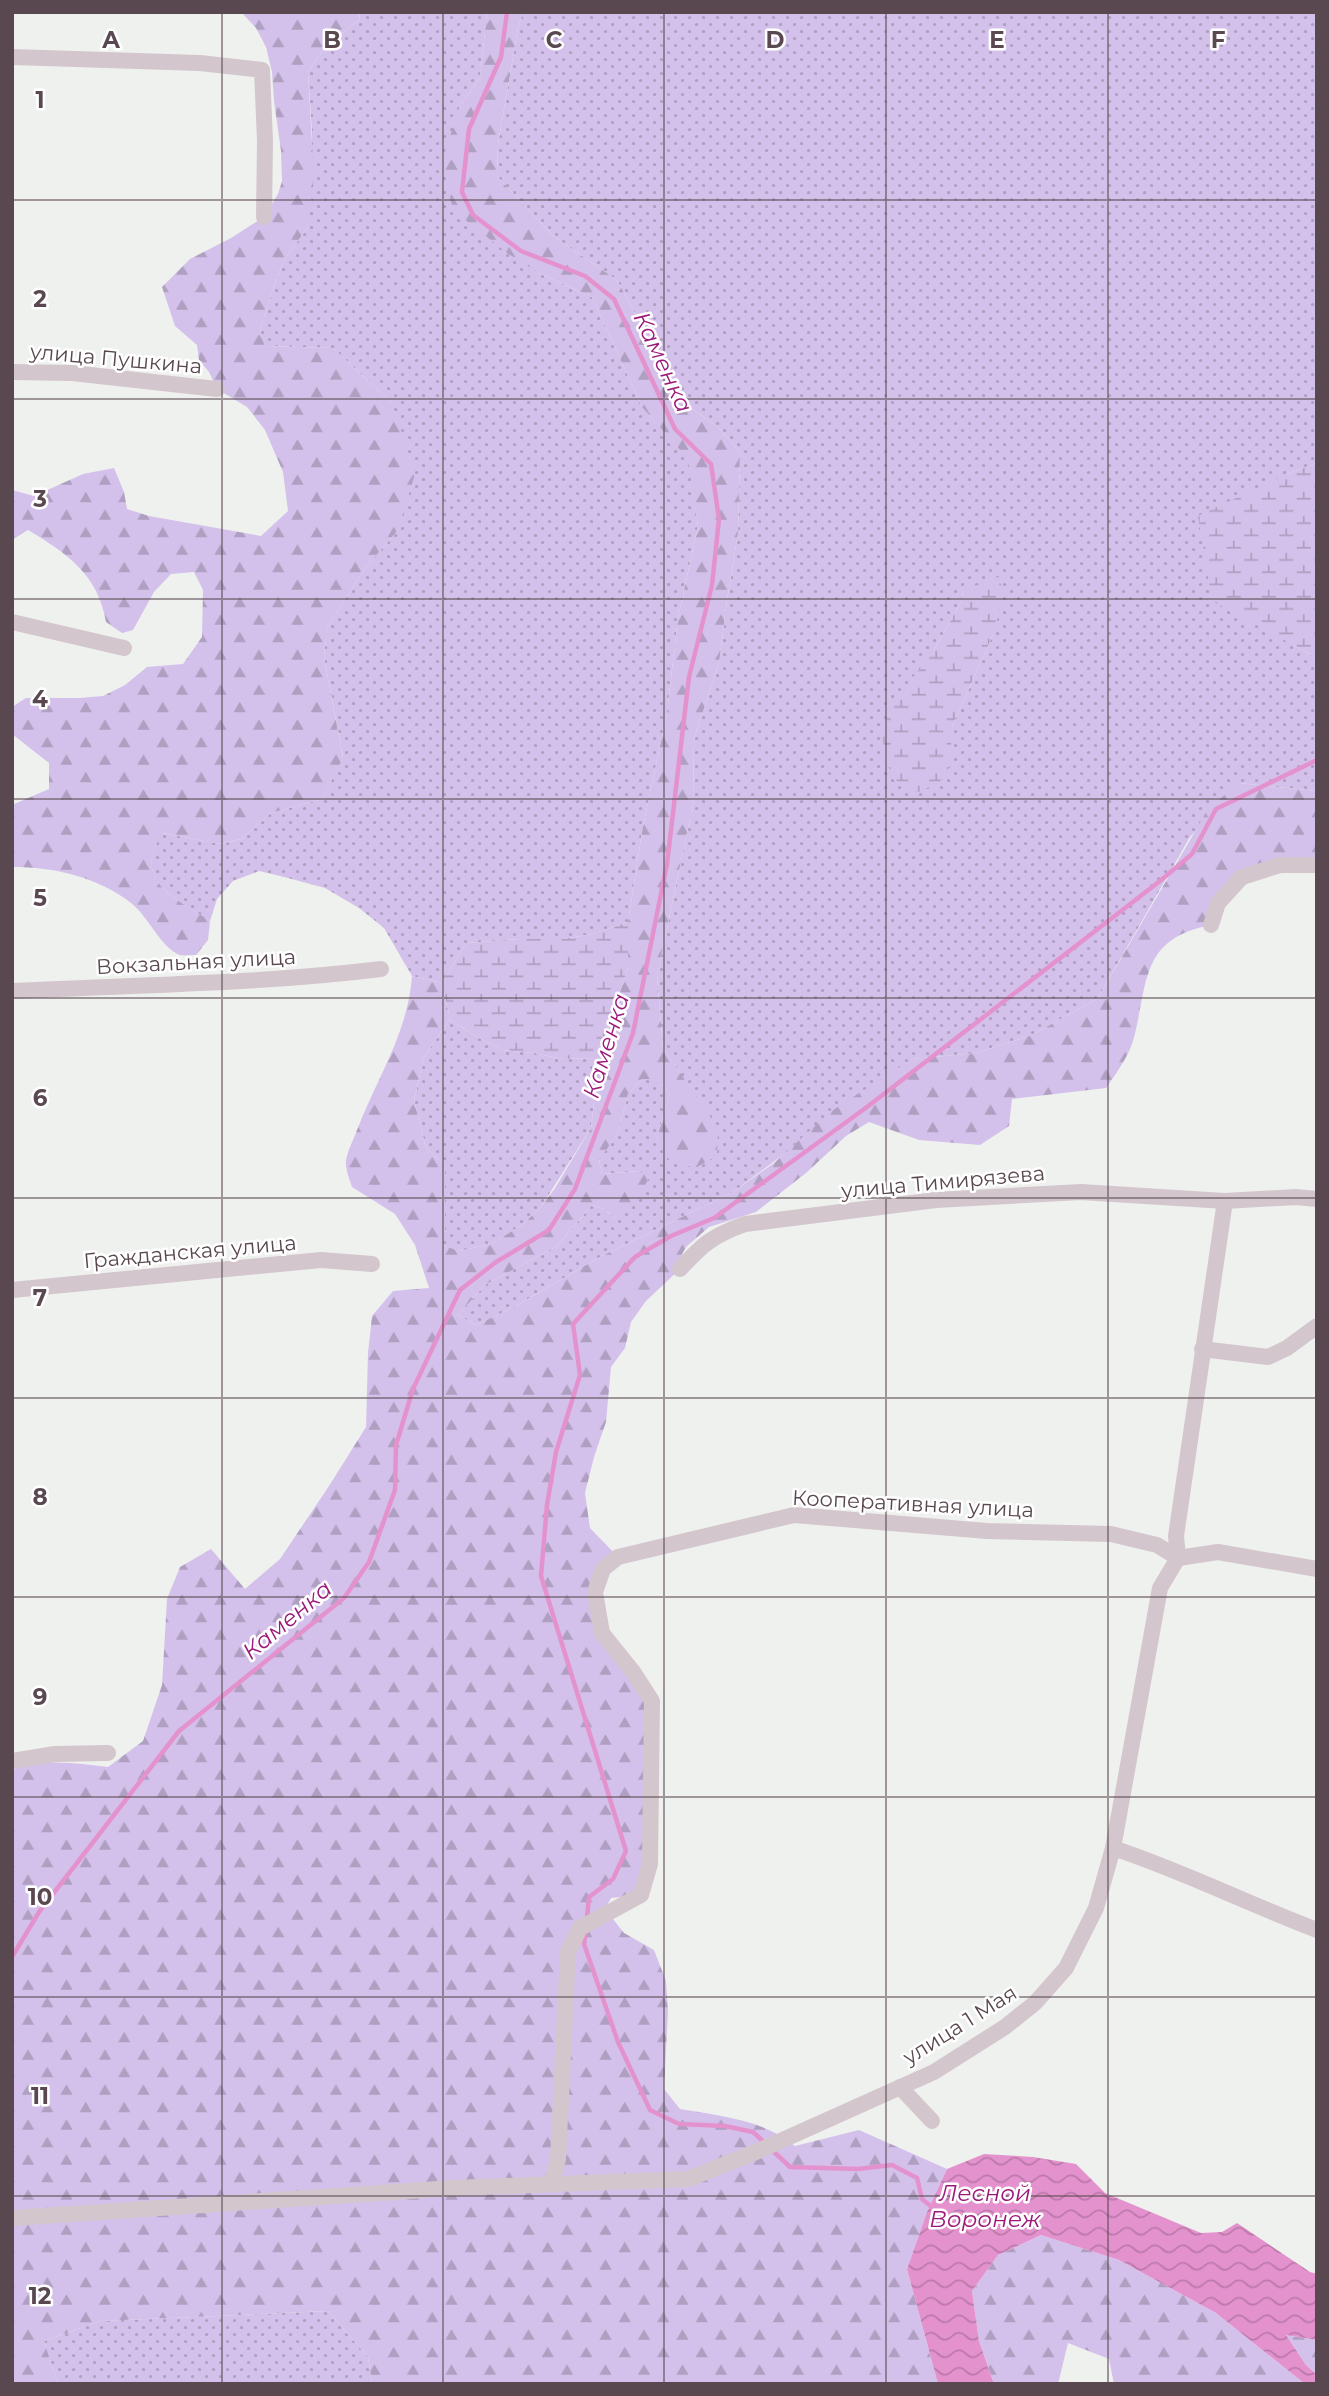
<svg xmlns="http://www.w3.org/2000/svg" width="1329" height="2396" font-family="Montserrat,sans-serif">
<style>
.grass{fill:url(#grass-dots);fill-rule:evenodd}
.forest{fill:url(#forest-firs)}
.wetland{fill:url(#wetland-marsh)}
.water{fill:url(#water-waves)}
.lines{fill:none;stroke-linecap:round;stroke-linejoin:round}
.stream{stroke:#e492ce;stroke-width:4.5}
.minor{stroke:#d4c6cd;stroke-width:16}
.grid{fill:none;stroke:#5a4851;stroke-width:2;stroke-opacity:0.55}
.labels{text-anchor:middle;stroke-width:5;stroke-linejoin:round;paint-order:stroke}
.street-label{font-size:21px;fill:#5a4851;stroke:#fff}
.water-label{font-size:23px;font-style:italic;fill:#9c1979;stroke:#fff}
.grid-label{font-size:23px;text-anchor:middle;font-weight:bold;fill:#5a4851;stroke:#fff;stroke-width:5;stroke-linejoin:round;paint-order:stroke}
</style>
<defs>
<pattern id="grass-dots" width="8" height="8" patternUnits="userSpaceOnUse" patternTransform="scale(1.75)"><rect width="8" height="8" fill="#d4c1eb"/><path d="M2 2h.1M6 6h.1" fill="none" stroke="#af9fc1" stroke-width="1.8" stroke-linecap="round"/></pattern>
<pattern id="forest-firs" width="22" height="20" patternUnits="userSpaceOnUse" patternTransform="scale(1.75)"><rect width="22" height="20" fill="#d4c1eb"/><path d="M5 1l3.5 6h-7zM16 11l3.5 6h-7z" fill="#af9fc1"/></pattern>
<pattern id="wetland-marsh" width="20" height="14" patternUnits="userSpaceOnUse" patternTransform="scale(1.75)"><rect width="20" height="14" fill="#d4c1eb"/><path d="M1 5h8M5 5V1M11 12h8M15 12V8" fill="none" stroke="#af9fc1"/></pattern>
<pattern id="water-waves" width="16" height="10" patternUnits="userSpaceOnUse" patternTransform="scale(1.75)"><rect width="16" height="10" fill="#e492ce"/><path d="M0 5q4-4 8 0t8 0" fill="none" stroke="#bc79aa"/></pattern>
</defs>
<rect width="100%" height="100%" fill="#eff1ef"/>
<g class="grass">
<path d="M360,12H487L480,78L460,105L539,273L592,297L642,407L689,459L698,526L678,618L667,713L643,826L628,922L593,934L563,939H519L466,943L442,983L412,976L384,928L359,908L325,888L288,878L259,871L233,881L217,899L210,921C175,898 131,881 162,833L221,844L241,839L271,813L322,799L343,757L324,657L327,628L363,571L398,530L392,403L333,348L265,346L260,330L274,286L284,260L308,227L312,133L308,72L326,46L359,20Z"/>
<path d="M523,12H1317V463L1287,474L1293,645L1317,658V791L1239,783L1190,837L1098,998L1032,1035L976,1053L912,1059L733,1192L600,1257L514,1307L476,1325L458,1315L485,1285L557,1246L592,1205L604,1209L616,1218L640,1171L602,1174L599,1159L618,1133L628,1094L642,1079H658L670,1093L656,1141L717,1128L663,1048L657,976L694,799L693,742L719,663L727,600L738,533L740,452L720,429L672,394L653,356L645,331L617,280L553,236L497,176L498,144L518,28ZM963,592L995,630L952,727L915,677L934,650L961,602Z"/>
<path d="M450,1019L475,1036L503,1050L534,1053L562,1059L599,1058L591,1128L541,1207L523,1224L491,1244L459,1251L442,1245L445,1226V1165L426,1148L414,1100L424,1057Z"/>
<path d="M328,2311L368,2357L372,2384H58L44,2341L101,2321Z"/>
</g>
<g class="forest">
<path d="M241,12H360L359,20L326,46L308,72L314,178L308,227L284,260L274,286L260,330L265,346L333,348L392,403L415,474L398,530L363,571L327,628L324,657L343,758L322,799L271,813L241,839L220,844L163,833C130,881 176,898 210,921L208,940L196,955C192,955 184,956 180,955C161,948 148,916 131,903C98,877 54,867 12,867V805L49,789V763L12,734V707L26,698H80L103,696L125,685L147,667L183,664L202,637L203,590L194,572L171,574L154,592L133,630L122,633L106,622C98,574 66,553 28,530L12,540V490L34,496L83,474L114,468L124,492L127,509L149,516L261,536L288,511L283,472L265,430L247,407L217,389L209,372L199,360L197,345L175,326L162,287L190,259L231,238L264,217L278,194L282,181L281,151L274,101L272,72L266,47L256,28Z"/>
<path d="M487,12H523L518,28L498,144L497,176L553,236L617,280L645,331L653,356L672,394L720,429L740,452L738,533L727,600L719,663L693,742L694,799L657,976L663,1048L718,1128L717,1156L695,1168L670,1161L656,1141L670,1093L658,1079H642L628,1094L618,1133L599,1160L602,1174L640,1171L649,1178L633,1206L616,1218L604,1209L592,1205L557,1246L485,1285L458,1315L476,1325L514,1307L600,1257L733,1192L774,1163L830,1112L912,1059L976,1053L1032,1035L1098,998L1208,809L1239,783L1317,791V865L1242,877L1211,925C1139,939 1149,983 1133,1041C1128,1057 1116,1074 1106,1088L1012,1099L1009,1126L980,1145L919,1140L869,1122L846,1136L806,1173L756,1212L709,1227L686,1247L679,1260L680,1269L646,1301L631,1322L625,1348L611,1367L606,1422L594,1457L585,1493L590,1528L618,1557L603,1569L597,1615L652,1701L641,1895L611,1898L605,1909L624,1933L654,1950L666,1981L668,2011L664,2089L680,2109C721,2116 761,2119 795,2146L859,2130L947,2169L927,2212L907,2269L938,2384H372L368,2357L328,2311L101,2321L44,2341L58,2384H12V1770C43,1758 77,1763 108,1767L143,1741L162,1685L167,1599L180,1567L211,1549L245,1589L280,1559L329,1486L366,1427L368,1353L372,1316L393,1291L429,1288L415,1245L395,1214L352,1187C350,1180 345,1169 346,1161C347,1151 354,1139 357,1130C377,1078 408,1033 412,976L442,983L450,1019L424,1057L414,1100L426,1148L445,1165V1226L442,1245L459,1251L491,1244L523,1224L541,1207L555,1188L591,1128L599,1058L628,967V922L643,826L667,713L678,618L698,526L688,459L642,407L592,297L539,273L507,253L453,210L442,161L460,105L480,78Z"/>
<path d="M1041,2235L1119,2260L1216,2313L1305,2384H1114L1109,2359L1068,2343L1058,2384H994L979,2341L972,2291L998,2255Z"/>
<path d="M1286,2335L1317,2340V2375L1306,2365Z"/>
</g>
<g class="wetland">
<path d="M1317,463V658L1212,601L1198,516L1287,474Z"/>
<path d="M999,577L1003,592L995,630L952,727L950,766L939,783L918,792L900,786L884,760L883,730L892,704L934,650L961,602L963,592L982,581Z"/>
<path d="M628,922V967L599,1058L562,1059L534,1053L503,1050L475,1036L450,1019L442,983L466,943L519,939H563L593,934Z"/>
</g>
<path class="water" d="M984,2154L1033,2157L1076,2164L1105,2193L1201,2233L1222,2232L1237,2223L1310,2272L1317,2274V2340L1286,2335L1306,2365L1317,2375V2384H1305L1216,2313L1119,2260L1041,2235L998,2255L972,2291L979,2341L994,2384H938L907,2269L927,2212L947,2169Z"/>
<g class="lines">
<g class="stream">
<path d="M587,1918L589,1897L613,1879L626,1851L541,1576L547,1505L556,1452L580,1375L573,1324L635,1257L671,1236L714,1218L867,1107L1160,881L1192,854L1216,809L1317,760"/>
<path d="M586,1931L584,1944L618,2042L650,2110L679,2124L725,2126L753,2132L766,2144"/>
<path d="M12,1957L39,1912L179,1731L344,1598L369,1562L395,1490L396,1445L413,1389L460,1290L496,1262L549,1230L575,1189L633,1033L667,864L689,677L712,585L719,519L711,464L675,429L614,299L585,276L521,251L473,215L462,192L469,129L501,57L507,12"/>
<path d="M772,2150L790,2167L858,2169L892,2165L917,2178L922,2199L933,2208"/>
</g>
<g class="minor">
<path d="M12,57L200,63L262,70L265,141L264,217"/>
<path d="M12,372L72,373L217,389"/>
<path d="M12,622L124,648"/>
<path d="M1211,925L1218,903L1242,877L1280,865H1317"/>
<path d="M12,991C135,985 259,984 381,969"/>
<path d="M680,1269C703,1244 712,1236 745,1224L936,1200L1081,1192L1225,1201L1296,1197L1317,1199"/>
<path d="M12,1290L321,1260L372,1264"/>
<path d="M1202,1349L1268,1357L1287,1348L1317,1326"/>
<path d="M1178,1558L1176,1536L1225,1201"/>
<path d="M12,1761L55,1754L108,1753"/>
<path d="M1113,1848C1183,1871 1248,1904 1317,1930"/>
<path d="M900,2087L932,2121"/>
<path d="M552,2184L558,2159L568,1952L580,1928L641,1895L650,1864L652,1701L634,1673L602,1633L595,1592L603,1569L618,1557L794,1515L987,1531L1111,1534L1157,1545L1178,1558L1218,1552L1317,1569"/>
<path d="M12,2218L453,2188L688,2179L756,2152L934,2072L1005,2027L1035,2003L1066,1968L1096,1908L1113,1848L1160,1588L1178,1558"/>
</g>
</g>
<path class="grid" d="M222,12V2384M443,12V2384M664,12V2384M886,12V2384M1108,12V2384M12,200H1317M12,399H1317M12,599H1317M12,799H1317M12,998H1317M12,1198H1317M12,1398H1317M12,1597H1317M12,1797H1317M12,1997H1317M12,2196H1317"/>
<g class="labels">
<g class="street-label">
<text transform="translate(116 359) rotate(5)" y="7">улица Пушкина</text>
<text transform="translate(196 962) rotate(-3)" y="7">Вокзальная улица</text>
<text transform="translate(943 1182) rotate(-5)" y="7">улица Тимирязева</text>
<text transform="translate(190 1252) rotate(-5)" y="7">Гражданская улица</text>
<text transform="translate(913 1504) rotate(3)" y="7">Кооперативная улица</text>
<text transform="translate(960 2025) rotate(-32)" y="7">улица 1 Мая</text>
</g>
<g class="water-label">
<text transform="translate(663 362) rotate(65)" y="8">Каменка</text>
<text transform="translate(606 1046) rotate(-73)" y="8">Каменка</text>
<text transform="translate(287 1620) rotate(-40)" y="8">Каменка</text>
<text x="985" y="2201">Лесной<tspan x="985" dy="26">Воронеж</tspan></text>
</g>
</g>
<g class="grid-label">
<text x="111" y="48">A</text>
<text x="332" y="48">B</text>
<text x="554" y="48">C</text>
<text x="775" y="48">D</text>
<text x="997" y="48">E</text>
<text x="1218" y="48">F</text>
<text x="40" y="108">1</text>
<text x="40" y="307">2</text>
<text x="40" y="507">3</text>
<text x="40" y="707">4</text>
<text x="40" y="906">5</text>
<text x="40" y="1106">6</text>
<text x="40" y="1306">7</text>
<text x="40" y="1505">8</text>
<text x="40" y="1705">9</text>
<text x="40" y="1905">10</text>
<text x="40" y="2104">11</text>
<text x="40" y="2304">12</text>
</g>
<rect width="1329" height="2396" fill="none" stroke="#5a4851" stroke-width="28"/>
</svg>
